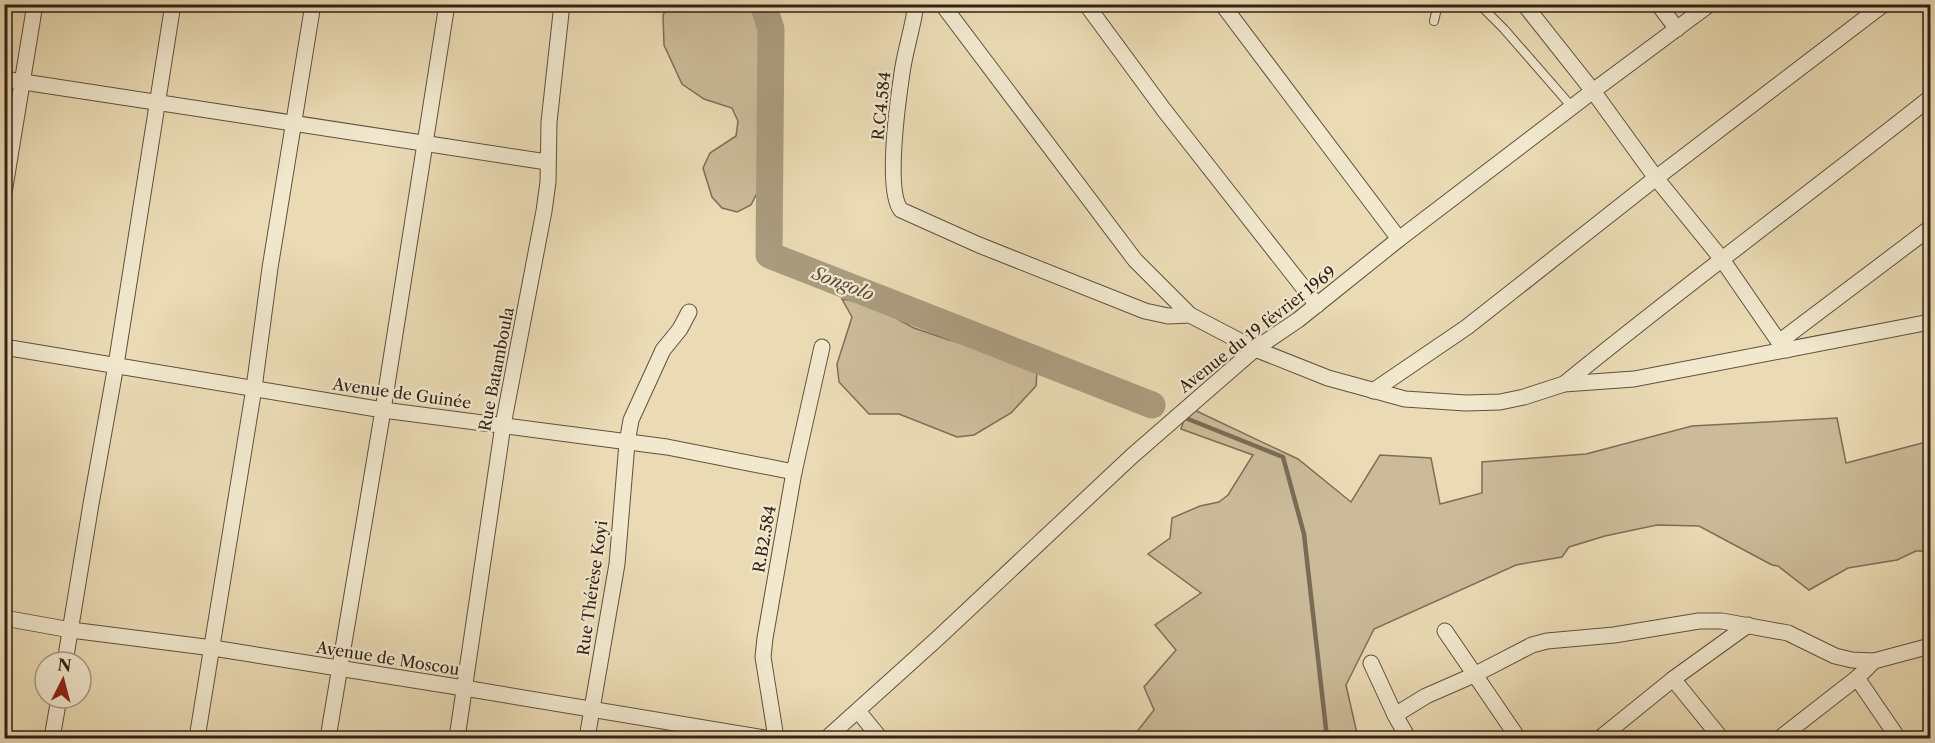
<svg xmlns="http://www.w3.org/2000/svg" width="1935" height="743" font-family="'Libre Caslon Text',serif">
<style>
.green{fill:#cbbb99;stroke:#7e6e58;stroke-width:1.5}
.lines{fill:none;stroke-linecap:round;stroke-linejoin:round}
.stream{stroke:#7b6b56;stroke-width:4.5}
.river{stroke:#ab9c7f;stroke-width:27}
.lane-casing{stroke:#60503f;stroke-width:10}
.street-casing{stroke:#60503f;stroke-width:17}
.lane{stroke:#f1e8ce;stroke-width:8}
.street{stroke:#f1e8ce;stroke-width:15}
.labels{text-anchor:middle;stroke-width:4.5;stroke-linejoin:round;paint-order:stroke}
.street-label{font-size:16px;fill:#322118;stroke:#f1e8ce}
.water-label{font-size:18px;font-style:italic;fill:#5c4c3c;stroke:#f1e8ce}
</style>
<rect width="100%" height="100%" fill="#eadbb4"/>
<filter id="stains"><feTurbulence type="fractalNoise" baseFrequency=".00333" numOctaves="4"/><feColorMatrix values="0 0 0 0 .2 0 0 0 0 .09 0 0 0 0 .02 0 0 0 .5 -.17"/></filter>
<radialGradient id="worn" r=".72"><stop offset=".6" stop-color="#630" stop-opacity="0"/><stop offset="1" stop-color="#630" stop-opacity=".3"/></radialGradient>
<g class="green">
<path d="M669,5H757L766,28L763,153L757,193L751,205L737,212L722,208L712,197L703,168L710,153L736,136L738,121L732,108L704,99L682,84L664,45L663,15Z"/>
<path d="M842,299L870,304L914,328L949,340L1017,353L1031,359L1037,371L1036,386L1011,413L974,435L957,437L899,414H869L839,382L837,364L852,317Z"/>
<path d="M1188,407L1298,459L1351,502L1380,455L1431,458L1440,504L1482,493V462L1586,454L1692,426L1837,418L1846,463L1930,441V551H1916L1897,560L1848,568L1809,590L1778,566L1772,565L1699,526L1657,525L1605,536L1569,547L1562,557L1516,565L1374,629L1346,685L1358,738H1132L1154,710L1144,687L1176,650L1155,625L1201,593L1148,554L1170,538L1172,518L1200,506L1219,502L1228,495L1253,455L1181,429Z"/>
</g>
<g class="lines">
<path class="stream" d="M1183,417L1283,457L1304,534L1327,738"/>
<path class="river" d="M763,4L771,29L769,255L1152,405"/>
<g class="lane-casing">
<g id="lane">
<path d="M1479,4L1504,29L1572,107"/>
<path d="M1434,21L1438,4"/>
</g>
</g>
<g class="street-casing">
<g id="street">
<path d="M916,4C913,28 905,50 902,73C898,100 885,191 901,210L979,245L1145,311L1168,316L1190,315"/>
<path d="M942,4L1135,260L1190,315L1255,349L1328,378L1405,399L1466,403L1500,402L1524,397L1564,384L1634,379L1930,322"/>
<path d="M1086,4L1164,110L1317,305"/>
<path d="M1222,4L1399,239"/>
<path d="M1524,4L1593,91L1656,178L1721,258L1779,342L1787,350"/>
<path d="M1658,4L1677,29"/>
<path d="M4,79L547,162"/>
<path d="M4,193L35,4"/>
<path d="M1779,342L1930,228"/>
<path d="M4,347L383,410L667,447L794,472"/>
<path d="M1564,384C1684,286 1809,194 1930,98"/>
<path d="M1373,391L1467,327L1656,178L1884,4"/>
<path d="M4,618L71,630L213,648L464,688L765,738"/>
<path d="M1445,631L1518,738"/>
<path d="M65,662L91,504L116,365L173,4"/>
<path d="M1371,663L1395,715L1408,738"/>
<path d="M1857,678L1898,738"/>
<path d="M1673,679L1721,738"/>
<path d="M858,711L880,738"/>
<path d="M1395,715L1426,696L1474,675L1532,645L1547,641L1614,635L1699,621H1722L1788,633L1835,656L1852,660L1874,661L1930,646"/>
<path d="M52,738L59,698"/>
<path d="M197,738L254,388L270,268L313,4"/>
<path d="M328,738L383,410L447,4"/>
<path d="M457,738L503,425L544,211L548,182L549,122L562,4"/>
<path d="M587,738L617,564L627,443L631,420L663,350L680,329L689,312"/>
<path d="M776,738L763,657L765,638L794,472L822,347"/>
<path d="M827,738L938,638L1132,456L1255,349L1298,320L1399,239L1593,91L1710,4"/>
<path d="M1600,738L1673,679L1748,625"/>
<path d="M1780,738L1857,678L1874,661"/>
</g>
</g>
<use href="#lane" class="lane"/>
<use href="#street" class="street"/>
</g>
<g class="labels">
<g class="street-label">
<text transform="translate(881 106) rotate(-84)" y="6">R.C4.584</text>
<text transform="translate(1257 329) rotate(-38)" y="6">Avenue du 19 février 1969</text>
<text transform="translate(496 369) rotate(-79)" y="6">Rue Batamboula</text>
<text transform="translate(402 393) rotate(8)" y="6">Avenue de Guinée</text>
<text transform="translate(764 539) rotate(-80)" y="6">R.B2.584</text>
<text transform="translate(592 588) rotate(-82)" y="6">Rue Thérèse Koyi</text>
<text transform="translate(388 658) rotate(9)" y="6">Avenue de Moscou</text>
</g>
<g class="water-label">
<text transform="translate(843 284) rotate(21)" y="6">Songolo</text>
</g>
</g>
<rect width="1935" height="743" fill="none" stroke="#eadbb4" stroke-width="24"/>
<rect x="6" y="6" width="1923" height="731" fill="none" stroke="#322118" stroke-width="3"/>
<rect x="12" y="12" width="1911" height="719" fill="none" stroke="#322118" stroke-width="1.5"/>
<g transform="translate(63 680) rotate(6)"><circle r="28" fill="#f1e8ce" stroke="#a59885" stroke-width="1.5"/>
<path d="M0-4.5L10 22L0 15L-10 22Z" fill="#8f2418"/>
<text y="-9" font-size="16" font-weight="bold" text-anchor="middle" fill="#322118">N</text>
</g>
<rect width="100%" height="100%" filter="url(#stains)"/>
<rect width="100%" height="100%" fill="url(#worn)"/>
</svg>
